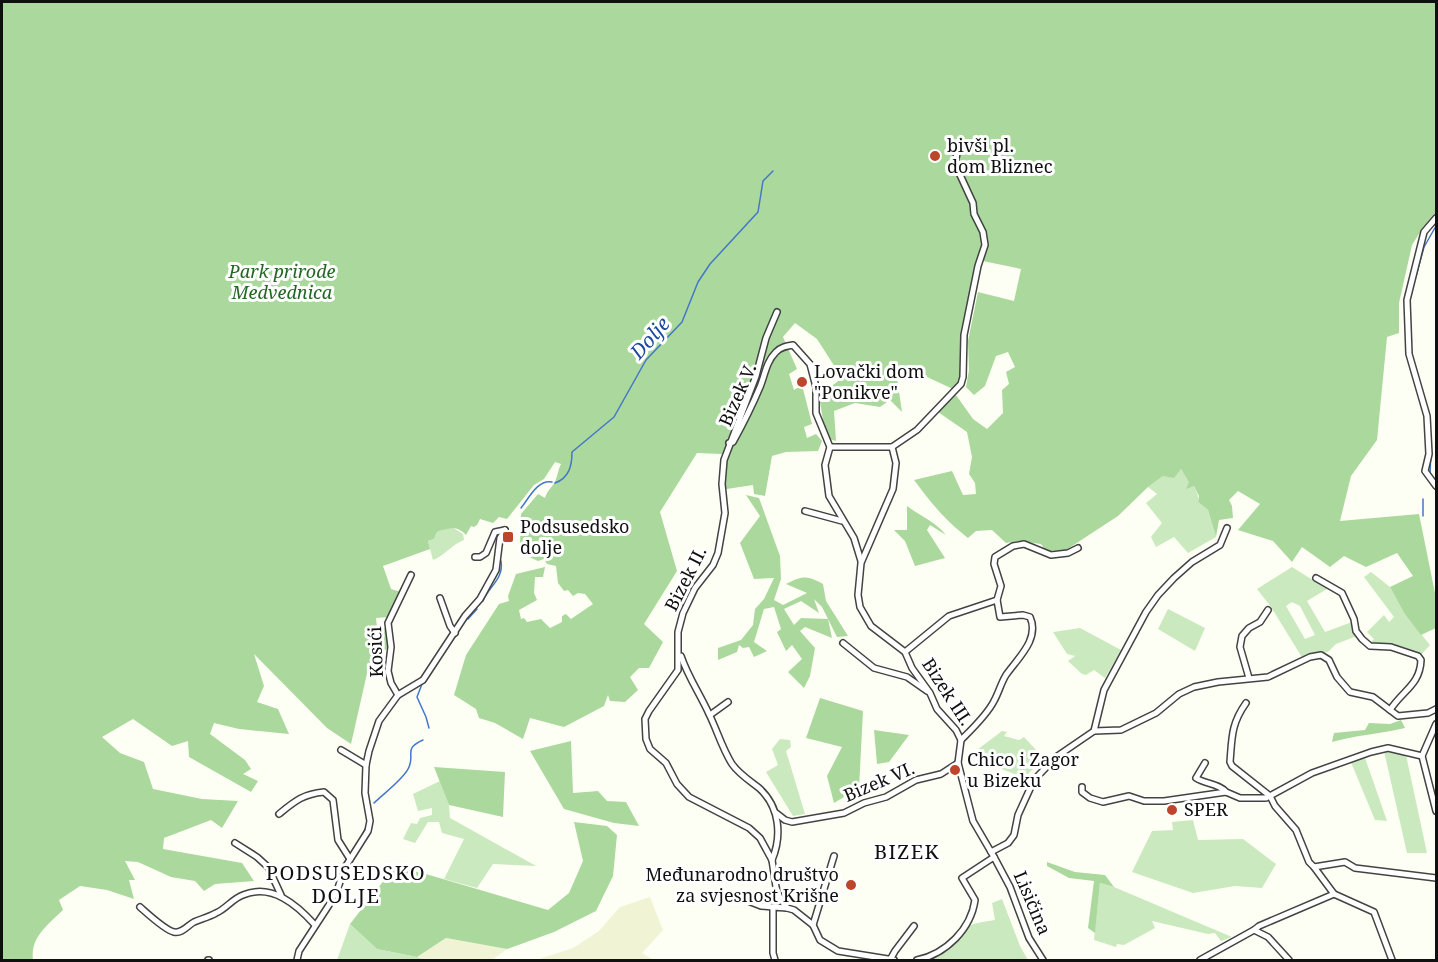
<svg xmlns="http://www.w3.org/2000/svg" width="1438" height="962" font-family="'Noto Serif',serif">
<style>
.farmland{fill:#f0f4d4}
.green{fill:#cbe9be;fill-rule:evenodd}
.forest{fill:#abd99d}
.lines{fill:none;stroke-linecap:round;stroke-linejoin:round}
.stream{stroke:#4476c9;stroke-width:1.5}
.minor-casing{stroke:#434343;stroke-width:8}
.minor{stroke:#fff;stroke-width:5}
.poi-dot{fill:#bc452c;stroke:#fff;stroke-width:2}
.labels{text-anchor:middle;stroke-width:6;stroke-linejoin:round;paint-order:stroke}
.poi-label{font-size:18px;fill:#101010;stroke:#fff;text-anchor:start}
.park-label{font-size:18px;font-style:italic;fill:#226723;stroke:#fff}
.street-label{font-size:18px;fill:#101010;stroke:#fff}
.water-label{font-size:20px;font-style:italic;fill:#1d499f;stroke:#fff}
.neighbourhood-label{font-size:20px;letter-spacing:1.5px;fill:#101010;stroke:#fff}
</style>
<rect width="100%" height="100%" fill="#fefff4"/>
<g class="farmland">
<path d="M650,897L663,930L642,953L653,960H536L573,948L599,931L620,907Z"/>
<path d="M446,938L507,949L492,960H425L417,957Z"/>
</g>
<g class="green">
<path d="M1181,469C1188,480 1200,489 1198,502L1208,510L1216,537L1188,553L1174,537L1156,547L1151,537L1162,523L1146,503L1157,494L1148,487L1164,475Z"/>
<path d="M452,527L463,534L464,540C451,545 443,557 433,560L428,541L434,539L437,532Z"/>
<path d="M1292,567L1327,589L1307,601L1325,632L1352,622L1357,636L1336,644L1328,652L1313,654L1303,659L1271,607L1257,589ZM1292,602L1300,606L1315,635L1305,639L1286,606Z"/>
<path d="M1371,572L1390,587L1404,613L1430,645L1420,656L1391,646L1370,643L1374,639L1367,632L1384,615L1389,622L1394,617L1364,577Z"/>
<path d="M1168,609L1205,628L1195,651L1158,629Z"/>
<path d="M1080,628L1121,650L1105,678L1094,670L1086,675L1082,674L1068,661L1075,656L1067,654L1053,632Z"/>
<path d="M1002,731L1007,732L1004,736L1019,740L1024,737L1037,751L1039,763L1024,778L994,766L998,757L977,750Z"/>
<path d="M780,739L790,740L791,747L786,751L805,814L793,816L766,772L778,765L772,749Z"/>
<path d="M1384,751L1406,755L1427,853H1407Z"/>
<path d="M1364,755L1387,821L1375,820L1350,760Z"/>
<path d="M440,781L449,805L450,818L536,866L493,864L477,888L444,879L464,839L442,833L439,822H428L415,843L403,839L411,823L417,824L420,818L432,815V808L418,811L413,794Z"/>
<path d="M1193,820L1198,840L1243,839L1276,864L1262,888L1235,886L1193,893L1132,872L1152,831L1173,830L1172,822Z"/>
<path d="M1100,883L1114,887L1232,937L1221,941L1215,933L1208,934L1152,921L1155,928L1124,945L1117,944L1116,947L1094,940Z"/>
<path d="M1002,899L1020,946L1028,960H931L950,945L951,950C957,924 972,924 995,920L992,903Z"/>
<path d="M350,924L377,949L417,957L425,960H337Z"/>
</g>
<g class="forest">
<path d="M2,2H1436V226H1424L1412,245L1399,303V333L1387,337L1377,440L1351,476L1340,521L1419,514L1436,598V628L1421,635L1404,613L1390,587L1413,576L1397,553L1366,567L1344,556L1330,567L1302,547L1292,562L1273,541L1238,530L1260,504L1238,491L1229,500L1232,506L1233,518L1219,520L1216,537L1208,510L1198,502L1199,496L1194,486L1186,489L1189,482L1181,469L1174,478L1163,476L1148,487L1118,516L1066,550L1046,551L1041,544L1018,541L1006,543L992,530L976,531L968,538C945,520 931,503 914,480L952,471L963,495L976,494L975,483L969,474L972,457L967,432L938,412L956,395L973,419L987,429L1003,413L1002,390L1009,384L1006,372L1015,367L1008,352L996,356L985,386L974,395L966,387L969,370L968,341L978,292L1014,301L1021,269L978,260L961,342V378L955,390L912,370L897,378L902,412L890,400L880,407L855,403L834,411L836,441L826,438L819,396L842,378L817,339L795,323L783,337L797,369L789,374L794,390L802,385L812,424L804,427L807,438L816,434L822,441L818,451L786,452L772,456L765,496L754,494L753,485L720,490L722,454L697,453L660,512L677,571L644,624L663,642L649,668H639L630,677L638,690L625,702L610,701L608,695L604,706L564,727L530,718L523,739L495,723L479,718L476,709L454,695L466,655L499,604L509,601L508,596L516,574L545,567L543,577H535L534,593L537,600L519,610L521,619L524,618L527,622L541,619L550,628L562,622V616L566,614L571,619L593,604L585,594L578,593L573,596L568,590L564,591L558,583L556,566L547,564L544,559L538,561L527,556L526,548L520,544L521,514L538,494L545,498C547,490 554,486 556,479C558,474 558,470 561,464L555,462L544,479L534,485L507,519L499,517L493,523L480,519L477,525L474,527L471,526L466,535C457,525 449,528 437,532L434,539L428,541L430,549L383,566L391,589L401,592L389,617L376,618L377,628H387L389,646L368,669L351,744L327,728L254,654L264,686L257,702L278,709L289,734L239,729L214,723L210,734L245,760L251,769L243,774L258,781L251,792L189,757L188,741L172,746L133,719L102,737L120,753L144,762L153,789L202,799L238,801L222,828L211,820L164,838L163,849L242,863L254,881L215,884L204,891L195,881L171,877L138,862L125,861L135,880H129L134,899L107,890L80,886L59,900L63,910C48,925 30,937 33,960H2Z"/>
<path d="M746,495L759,498L780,556L781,579L774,600L783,605L807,593L786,584C802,576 806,575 823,584L826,601L848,636L837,637L822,607L814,599L819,613L801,601L784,609L794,625L801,618L828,619L832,638L805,627L800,631L815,648L810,676L804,688L788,672L802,659L792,645L786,651L777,632L781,629L774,607L764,609L754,642L767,651L754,657L749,647L743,648L739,645L737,652L718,660V648L741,640L753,625L755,609L764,599L774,578L754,579L740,543L760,516Z"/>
<path d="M907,506C920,516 936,522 946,535L930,525L927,530L945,558L915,566L905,541L894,530H907Z"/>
<path d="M820,698L863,711L859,788L834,803L827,776L842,747L806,738Z"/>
<path d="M1401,720L1405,728C1380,734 1356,735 1332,742L1334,733L1365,730L1369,723L1390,724Z"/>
<path d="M874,730L909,735L889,762L877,764Z"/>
<path d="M571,741L573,793L598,791L607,801L626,802L639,826L614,823L564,809L530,751Z"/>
<path d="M434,767L505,772L503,817L449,805Z"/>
<path d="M574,822L607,826L617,835L613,876L596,911L554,932L507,949L446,938L417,957L377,949L350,924L392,870L419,872L548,910L569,893L583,861Z"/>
<path d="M1047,862L1075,872L1105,875L1114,887L1100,883L1095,933L1088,928L1094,881L1069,878L1047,866Z"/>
</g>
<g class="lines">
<g class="stream">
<path d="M1416,276L1424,247L1436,226"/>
<path d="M1430,474L1431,450"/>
<path d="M555,483C569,478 572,466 572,452L614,417L646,360L682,322L698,282L710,264L758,212L763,181L773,171"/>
<path d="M521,508C529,498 538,479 552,482"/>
<path d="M1423,516V499"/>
<path d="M483,601C489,586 504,579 501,561"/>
<path d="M468,619L477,609"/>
<path d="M422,684L417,697L426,717L429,728"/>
<path d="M374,803C383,794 405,778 409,767C415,753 403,749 423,740"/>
<path d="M362,836L365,829"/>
</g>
<g class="minor-casing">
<g id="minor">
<path d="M1436,218L1424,232L1407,300L1409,354L1427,416L1429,454L1425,471L1436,486"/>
<path d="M777,312L766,338L756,376L724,460L722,484L725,513L718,553L713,565L695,588L683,613L678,632V670L649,711L645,719L646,739L650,749L666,763L677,784L689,797L749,828L760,838L772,860L776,887L780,898L787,908L794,910L813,925L820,940L838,951L894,960"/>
<path d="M729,443L733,442C743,424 752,406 760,387C765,375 766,362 776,352C781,347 786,346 793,345L810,364L816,387V413L830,447L825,465L829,496L854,538L861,561"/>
<path d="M830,447H892"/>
<path d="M805,511L842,521"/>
<path d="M475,557H480L486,553L495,532L505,530"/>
<path d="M1316,578L1342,593L1354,619L1356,631L1362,639L1370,646L1391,647L1418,656L1421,660C1420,685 1403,690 1390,710"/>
<path d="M440,598L450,626L455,633"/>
<path d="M843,643L874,668L907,677L927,691"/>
<path d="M905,652L949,616L997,600"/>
<path d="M681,656C688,677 700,694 709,714C717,730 722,748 732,764C739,774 750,781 759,788C780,807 782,836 772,860"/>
<path d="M1249,678L1240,647L1242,636L1249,628L1260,622L1268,610"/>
<path d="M398,695L391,683L388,671L391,647L388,623L411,575"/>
<path d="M1246,703C1231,724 1232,738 1230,762L1232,766L1270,796L1275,806L1296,830L1309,862L1314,867L1345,862L1355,868L1436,878"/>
<path d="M710,715L728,702"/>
<path d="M1094,731L1121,730L1156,713L1179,694L1194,687L1218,682L1268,677L1310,657L1321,655L1329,660L1337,677L1350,692L1373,697L1398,716L1428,713L1436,709"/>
<path d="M961,740C972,729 987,715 994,701C999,692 1001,683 1006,675C1018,658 1040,639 1030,617L1023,615L1000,617L997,600L1001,586L994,564L995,557L1013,546L1024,544L1051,555L1068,553L1078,548"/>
<path d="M341,750L366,765"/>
<path d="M1422,756L1436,811"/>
<path d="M1205,763L1196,778C1205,784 1220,784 1226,792"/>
<path d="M1082,787V792L1090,798L1103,802L1129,796L1144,801H1164L1226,792L1240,798H1266L1312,773L1371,752L1388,748L1422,756L1436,724"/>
<path d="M776,813L785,820L792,822L844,813L864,803L886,797L916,780L941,774L958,763"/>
<path d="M279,814C295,801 303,794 324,792L333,800L338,840L350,859"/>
<path d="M235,843L257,857L268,867L281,895"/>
<path d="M991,852L1008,843L1014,835L1018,815L1034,780L1056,757L1094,731L1104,690L1146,612L1158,595L1174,578L1192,562L1220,545L1227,528"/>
<path d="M994,857L1010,887L1029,938L1043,960"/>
<path d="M730,894L761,906L773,907"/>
<path d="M1334,894L1374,912L1392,960"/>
<path d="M140,907C148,914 165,930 174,932C182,934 188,925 194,922C201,919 209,917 216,913C226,909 232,899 243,895C272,883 297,905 315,925"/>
<path d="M813,925L834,856"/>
<path d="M1254,930L1259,926L1334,894L1314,867"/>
<path d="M208,960H209"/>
<path d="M297,960L299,951L329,905L338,888L344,869L368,831L370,821L365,793L366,765L369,751L379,721L398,695L423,680L465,616L480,599L496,570L500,538L505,530"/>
<path d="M775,960L773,953V907L787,908"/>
<path d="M890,960L895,951L914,926"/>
<path d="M917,960C946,954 971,929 975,900L962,878L994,857L973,821L958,763L961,740L956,730L937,709L930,693L912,668L905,652L871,626L860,607L858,595L861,563L893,489L896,463L892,447L917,430L961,384L963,377L964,335L978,266L985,245L983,232L974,214L973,203L955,164L957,153"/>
<path d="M1200,960L1254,930L1268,937L1289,960"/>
</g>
</g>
<use href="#minor" class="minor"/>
</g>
<g class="poi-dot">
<circle cx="935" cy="156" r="6"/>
<circle cx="802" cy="382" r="6"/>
<rect x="502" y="531" width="12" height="12" rx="3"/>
<circle cx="955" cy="770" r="6"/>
<circle cx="1172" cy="810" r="6"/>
<circle cx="851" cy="885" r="6"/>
</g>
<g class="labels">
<g class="poi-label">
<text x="947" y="152">bivši pl.<tspan x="947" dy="21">dom Bliznec</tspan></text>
<text x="814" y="378">Lovački dom<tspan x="814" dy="21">"Ponikve"</tspan></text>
<text x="520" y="533">Podsusedsko<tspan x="520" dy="21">dolje</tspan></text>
<text x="967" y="766">Chico i Zagor<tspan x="967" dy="21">u Bizeku</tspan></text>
<text x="1184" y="816">SPER</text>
<text x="839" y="881" text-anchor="end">Međunarodno društvo<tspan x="839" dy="21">za svjesnost Krišne</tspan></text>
</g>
<g class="park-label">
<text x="282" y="278">Park prirode<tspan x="282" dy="21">Medvednica</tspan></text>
</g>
<g class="street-label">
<text transform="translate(738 395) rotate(-66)" y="6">Bizek V.</text>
<text transform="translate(686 579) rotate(-63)" y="6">Bizek II.</text>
<text transform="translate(376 652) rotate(-92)" y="6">Kosići</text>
<text transform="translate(947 692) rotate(57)" y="6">Bizek III.</text>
<text transform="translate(879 782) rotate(-23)" y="6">Bizek VI.</text>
<text transform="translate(1032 903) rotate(67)" y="6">Lisičina</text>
</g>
<g class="water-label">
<text transform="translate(650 338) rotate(-49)" y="7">Dolje</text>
</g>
<g class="neighbourhood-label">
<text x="907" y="859">BIZEK</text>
<text x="346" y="880">PODSUSEDSKO<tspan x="346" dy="23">DOLJE</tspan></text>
</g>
</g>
<rect width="1438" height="962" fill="none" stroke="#101010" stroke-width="6"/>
</svg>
